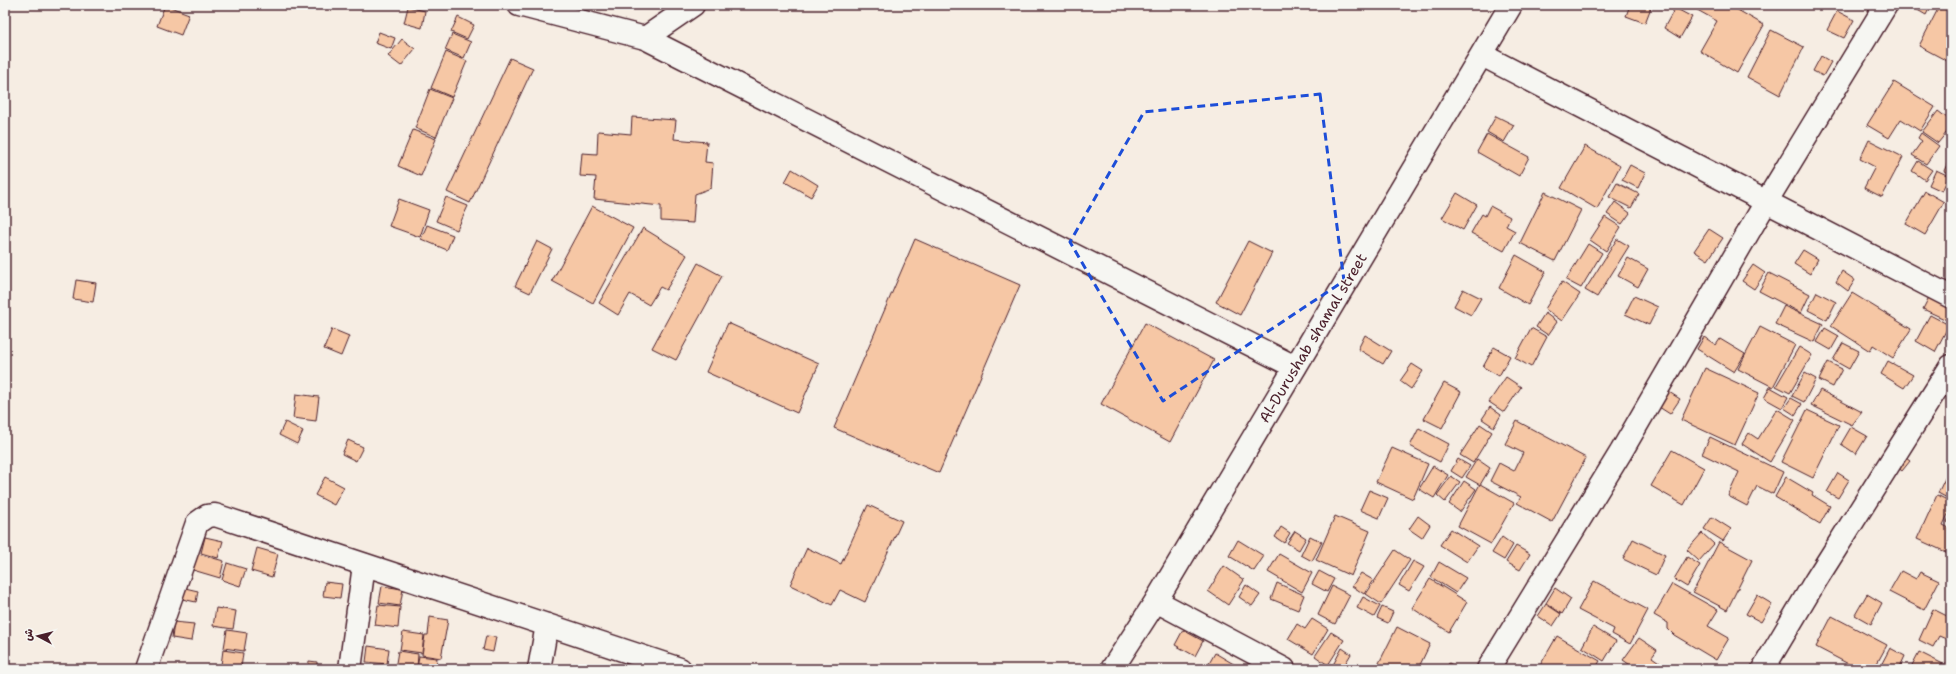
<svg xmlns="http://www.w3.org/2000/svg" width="1956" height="674" font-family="'Shantell Sans','Playpen Sans Arabic',sans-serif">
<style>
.building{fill:#f6c7a5;stroke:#4a1f2b}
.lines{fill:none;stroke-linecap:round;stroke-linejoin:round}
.minor-casing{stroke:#4a1f2b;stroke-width:25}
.minor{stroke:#f6f6f2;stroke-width:22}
.marked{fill:none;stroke:#1d4ed8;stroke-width:3;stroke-dasharray:8 5;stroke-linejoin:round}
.labels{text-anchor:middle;stroke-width:3;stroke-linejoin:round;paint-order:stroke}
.street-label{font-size:15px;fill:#4a1f2b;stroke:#f6f6f2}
</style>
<rect width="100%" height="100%" fill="#f6ede3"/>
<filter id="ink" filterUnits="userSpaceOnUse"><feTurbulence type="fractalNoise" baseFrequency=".025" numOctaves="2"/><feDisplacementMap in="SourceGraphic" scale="8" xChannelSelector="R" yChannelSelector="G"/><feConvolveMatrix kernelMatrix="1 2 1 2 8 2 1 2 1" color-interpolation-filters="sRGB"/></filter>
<g filter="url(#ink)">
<g class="building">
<path d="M165,5L189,14L181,35L157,26Z"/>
<path d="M1630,5H1652L1645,23L1626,16Z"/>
<path d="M1694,5H1729L1764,25L1737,73L1700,51L1717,21L1692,7Z"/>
<path d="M1771,5H1780L1778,9Z"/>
<path d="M1909,5H1931L1926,15Z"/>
<path d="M1940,5L1951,8V63L1919,46Z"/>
<path d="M408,7L425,11L422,28L404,23Z"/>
<path d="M1675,8L1692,17L1680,38L1664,28Z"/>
<path d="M1837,11L1854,20L1844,38L1827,30Z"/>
<path d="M458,17L474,25L467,39L451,32Z"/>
<path d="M1771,30L1804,47L1780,95L1747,77Z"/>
<path d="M379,32L395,38L391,49L375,43Z"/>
<path d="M452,34L471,42L464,58L445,50Z"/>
<path d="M402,39L415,49L401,66L388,56Z"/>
<path d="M446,52L467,61L452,97L431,88Z"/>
<path d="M1821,56L1831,62L1823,76L1813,71Z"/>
<path d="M510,58L533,68L470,203L447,192Z"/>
<path d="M1894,82L1935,107L1920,131L1901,119L1889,138L1867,125Z"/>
<path d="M430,89L452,98L436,137L415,128Z"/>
<path d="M1938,111L1951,121V127L1938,143L1922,132Z"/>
<path d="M1496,116L1514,125L1504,142L1487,132Z"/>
<path d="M632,117L676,120L674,139L707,142L705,162L713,163L711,188L695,194L693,223L661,221V206L594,199L596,177L580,176L582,153L597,154L598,131L631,134Z"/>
<path d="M413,130L436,139L421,176L398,166Z"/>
<path d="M1921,133L1939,146L1926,164L1912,155L1922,141L1918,138Z"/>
<path d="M1487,134L1529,157L1519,176L1477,152Z"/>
<path d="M1869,140L1903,157L1882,197L1864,188L1875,167L1860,159Z"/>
<path d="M1585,146L1620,166L1597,209L1561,188Z"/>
<path d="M1951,155V175L1944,171Z"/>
<path d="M1918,161L1932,170L1925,180L1912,171Z"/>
<path d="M1630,165L1645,173L1638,188L1622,180Z"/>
<path d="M792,169L818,185L811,197L785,182Z"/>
<path d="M1936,170L1949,176L1942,191L1929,185Z"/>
<path d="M1617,183L1639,194L1631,208L1609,197Z"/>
<path d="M1925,191L1944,202L1925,235L1906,224Z"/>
<path d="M1545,192L1581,210L1555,261L1520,243Z"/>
<path d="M1457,193L1477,205L1463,230L1442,218Z"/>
<path d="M446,197L468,206L457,230L436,221Z"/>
<path d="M399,199L429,210L420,237L389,226Z"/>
<path d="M1615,202L1630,213L1622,224L1607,214Z"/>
<path d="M592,206L633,228L593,303L552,281Z"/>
<path d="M1490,206L1510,217L1506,226L1515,231L1504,251L1471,233L1482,214L1485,216Z"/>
<path d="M1605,217L1621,227L1606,251L1590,240Z"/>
<path d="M427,225L453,235L447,250L421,239Z"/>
<path d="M643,228L687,255L666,290L660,287L649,305L630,294L618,315L599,303Z"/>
<path d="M1709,229L1723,238L1708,260L1694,251Z"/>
<path d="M915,239L1020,285L939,473L834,428Z"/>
<path d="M1617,239L1629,246L1597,297L1585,290Z"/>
<path d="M537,241L552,249L530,293L515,286Z"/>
<path d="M1248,241L1272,253L1240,315L1216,302Z"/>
<path d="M1588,244L1602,253L1581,288L1566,280Z"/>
<path d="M1803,250L1818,259L1810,274L1794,264Z"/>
<path d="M1516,255L1546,272L1528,305L1499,288Z"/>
<path d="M1628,258L1648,269L1638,287L1618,276Z"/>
<path d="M698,263L722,276L676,360L652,348Z"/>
<path d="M1753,265L1765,273L1754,289L1742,281Z"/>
<path d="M1842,271L1855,280L1848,291L1836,282Z"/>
<path d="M1769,273L1810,294L1801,313L1759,291Z"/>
<path d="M76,280L96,283L93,302L73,299Z"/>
<path d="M1562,282L1580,294L1562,321L1545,309Z"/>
<path d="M1463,289L1481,298L1471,315L1454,306Z"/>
<path d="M1817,292L1836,302L1827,320L1808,310Z"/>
<path d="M1852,293L1911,329L1893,358L1873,345L1870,351L1831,326Z"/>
<path d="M1634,296L1658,307L1649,325L1625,314Z"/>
<path d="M1929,297L1951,308V322L1923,309Z"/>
<path d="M1784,306L1823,324L1814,342L1775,324Z"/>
<path d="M1545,313L1557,322L1548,335L1536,327Z"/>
<path d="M1930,315L1949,325L1935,352L1916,341Z"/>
<path d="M728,323L819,364L797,413L706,372Z"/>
<path d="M1145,323L1214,360L1170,442L1101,404Z"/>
<path d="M1760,327L1795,345L1773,387L1738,369Z"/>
<path d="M1531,328L1547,337L1531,367L1515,358Z"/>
<path d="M1825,328L1839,336L1831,350L1817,342Z"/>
<path d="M332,329L349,336L341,356L324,349Z"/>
<path d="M1365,335L1391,351L1383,364L1358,349Z"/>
<path d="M1704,337L1716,345L1720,339L1745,354L1734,372L1697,349Z"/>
<path d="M1843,343L1859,351L1849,369L1833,360Z"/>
<path d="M1494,347L1510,356L1499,376L1483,367Z"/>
<path d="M1799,347L1812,355L1790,393L1776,386Z"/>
<path d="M1888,361L1913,375L1904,388L1881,374Z"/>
<path d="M1828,362L1842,369L1833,387L1819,380Z"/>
<path d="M1412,364L1423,371L1411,389L1400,381Z"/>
<path d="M1705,368L1759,393L1735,445L1681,420Z"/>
<path d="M1805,373L1816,379L1804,402L1792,396Z"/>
<path d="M1506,377L1521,387L1504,412L1489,402Z"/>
<path d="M1444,383L1461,392L1442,428L1424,419Z"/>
<path d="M1770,387L1788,397L1782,408L1764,398Z"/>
<path d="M1820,390L1862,412L1852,425L1811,405Z"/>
<path d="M1669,392L1680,399L1670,414L1659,407Z"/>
<path d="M296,394L319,397L316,421L293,418Z"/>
<path d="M1791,398L1802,404L1795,415L1784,408Z"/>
<path d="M1490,407L1501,415L1494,427L1482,419Z"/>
<path d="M1777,409L1795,420L1770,462L1742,444L1749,433L1758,439Z"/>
<path d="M1807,410L1839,425L1813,478L1781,462Z"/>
<path d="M1517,421L1586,458L1552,522L1517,503L1521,497L1490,481L1499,463L1514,471L1523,453L1505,444Z"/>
<path d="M285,422L303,431L297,444L279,435Z"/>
<path d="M1480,424L1492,432L1473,463L1460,455Z"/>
<path d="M1851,427L1867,436L1856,454L1841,444Z"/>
<path d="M1419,428L1449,444L1440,462L1410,446Z"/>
<path d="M1710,437L1783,472L1773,494L1757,486L1747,506L1728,496L1739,472L1702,454Z"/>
<path d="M348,440L363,447L356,461L342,454Z"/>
<path d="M1392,448L1428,464L1413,499L1376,482Z"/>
<path d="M1672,450L1704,468L1684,505L1651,486Z"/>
<path d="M1903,456L1910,461L1902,471L1896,466Z"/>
<path d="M1458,459L1470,466L1462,478L1451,471Z"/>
<path d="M1477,459L1490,468L1480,485L1466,477Z"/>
<path d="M1433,466L1448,475L1434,498L1419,489Z"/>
<path d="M1948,472L1951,473V500L1938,493Z"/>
<path d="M1838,473L1849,480L1838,498L1827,492Z"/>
<path d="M1451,476L1460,482L1445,502L1437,495Z"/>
<path d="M325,477L344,487L334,505L315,495Z"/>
<path d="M1786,477L1813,493L1812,495L1830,506L1820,524L1775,497Z"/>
<path d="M1464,481L1476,489L1460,512L1449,504Z"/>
<path d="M1480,484L1514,503L1491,544L1458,526Z"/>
<path d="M1369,490L1388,498L1379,518L1360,510Z"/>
<path d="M1937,495L1951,502V508L1943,525L1951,529V545L1948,553L1917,539Z"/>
<path d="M868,505L902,521L865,602L840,590L832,605L790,585L807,548L841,564Z"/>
<path d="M1951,512V524L1947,522Z"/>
<path d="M1335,516L1370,531L1351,576L1316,560Z"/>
<path d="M1418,516L1430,525L1422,538L1409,529Z"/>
<path d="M1712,517L1731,529L1723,541L1704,529Z"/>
<path d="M1281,527L1290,533L1284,543L1275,537Z"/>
<path d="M1451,529L1478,546L1467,562L1440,545Z"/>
<path d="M1295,531L1306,538L1299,550L1287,543Z"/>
<path d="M1702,533L1714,544L1699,561L1687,550Z"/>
<path d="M1310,536L1322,542L1312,561L1301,555Z"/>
<path d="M205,537L223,541L218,558L201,553Z"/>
<path d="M1502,537L1513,545L1504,560L1492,553Z"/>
<path d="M1633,539L1665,555L1656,575L1623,559Z"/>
<path d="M1238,540L1264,556L1254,571L1229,556Z"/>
<path d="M1719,542L1752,560L1727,610L1693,592Z"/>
<path d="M1516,546L1530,554L1520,570L1506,562Z"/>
<path d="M257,548L278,554L272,577L251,571Z"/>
<path d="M1395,550L1410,560L1381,604L1366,594Z"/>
<path d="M198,554L224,561L220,578L193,570Z"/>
<path d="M1279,554L1312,573L1302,592L1268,572Z"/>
<path d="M1687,557L1700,565L1687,587L1674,579Z"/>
<path d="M1413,561L1424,567L1409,591L1399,585Z"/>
<path d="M1439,562L1466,578L1456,593L1431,577Z"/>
<path d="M227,563L246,569L240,586L222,580Z"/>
<path d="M1224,566L1244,580L1228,605L1208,591Z"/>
<path d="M1319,571L1334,579L1327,592L1312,584Z"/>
<path d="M1901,571L1916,579L1920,572L1939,581L1924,610L1889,592Z"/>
<path d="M1361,573L1373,580L1364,594L1352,586Z"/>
<path d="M1430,579L1467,602L1449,632L1412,608Z"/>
<path d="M1594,581L1648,610L1630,644L1612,634L1614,629L1578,610Z"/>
<path d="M325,582L342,584L340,598L323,596Z"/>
<path d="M1277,583L1304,595L1298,610L1271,599Z"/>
<path d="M1672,584L1718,610L1708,626L1729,638L1716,660L1674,635L1668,629V623L1654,615Z"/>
<path d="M1246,585L1260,595L1252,606L1239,597Z"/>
<path d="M382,586L403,589L400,606L379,603Z"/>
<path d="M1332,586L1350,595L1335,624L1318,615Z"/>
<path d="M185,588L198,591L196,602L182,599Z"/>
<path d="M1555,588L1571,599L1562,614L1546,603Z"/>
<path d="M1867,594L1882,603L1871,624L1855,615Z"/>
<path d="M1757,595L1772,604L1761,622L1746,614Z"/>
<path d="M1363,597L1380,606L1374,617L1357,608Z"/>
<path d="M1546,604L1561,614L1553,626L1538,616Z"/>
<path d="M378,605L400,607L398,628L375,625Z"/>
<path d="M1382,607L1393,612L1388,623L1377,618Z"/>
<path d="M216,608L236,611L233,629L213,626Z"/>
<path d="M1933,609L1951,618V628L1946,639L1939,636L1933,647L1919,640Z"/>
<path d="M1832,616L1887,645L1874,669H1858L1816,647Z"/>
<path d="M430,617L448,620L441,658L422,655L425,635H428Z"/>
<path d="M1312,619L1328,629L1313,654L1288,639L1297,624L1305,629Z"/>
<path d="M174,622L194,624L191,641L172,638Z"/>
<path d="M1397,627L1430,644L1418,669H1376Z"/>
<path d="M1593,627L1616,641L1604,661L1582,647Z"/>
<path d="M227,630L247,633L244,651L224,648Z"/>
<path d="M1183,630L1203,641L1195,656L1175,645Z"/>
<path d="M403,632L424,635L422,653L400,650Z"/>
<path d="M1331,632L1344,640L1328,665L1315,656Z"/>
<path d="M486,636L496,637L493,652L483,650Z"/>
<path d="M1557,636L1600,661L1595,669H1538Z"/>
<path d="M1639,638L1657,650L1652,657L1669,669H1636L1623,660Z"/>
<path d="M368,646L389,649L387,664L366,662Z"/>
<path d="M1342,648L1351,654L1342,669H1339L1333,665Z"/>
<path d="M1890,648L1905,656L1899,669H1879Z"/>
<path d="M223,650L243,653L241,668L221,665Z"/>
<path d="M398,651L418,654L417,669H395Z"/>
<path d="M1919,652L1951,668V669H1910Z"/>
<path d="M1215,653L1242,669H1206Z"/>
<path d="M419,656L437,658L436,669H417Z"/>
<path d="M309,661L317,662V669H308Z"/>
<path d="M1449,663L1460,669H1446Z"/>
</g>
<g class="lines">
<g class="minor-casing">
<g id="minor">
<path d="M519,5L645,38L693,5"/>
<path d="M645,38L1295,367"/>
<path d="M1482,55L1951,297"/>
<path d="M1156,601L1284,669"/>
<path d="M146,669L197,523L207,516L215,515L680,669"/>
<path d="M350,669L364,565"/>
<path d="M539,669L547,625"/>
<path d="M1112,669L1156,601L1511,5"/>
<path d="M1488,669L1621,452L1766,202L1886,5"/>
<path d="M1763,669L1816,580L1951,366"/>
</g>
</g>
<use href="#minor" class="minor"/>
</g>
</g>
<path class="marked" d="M1320,94L1344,281L1163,401L1070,242L1144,112Z"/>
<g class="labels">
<g class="street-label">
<text transform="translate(1313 338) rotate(-59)" y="5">Al-Durushab shamal street</text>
</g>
</g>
<rect width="1956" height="674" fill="none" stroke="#f6f6f2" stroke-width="20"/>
<rect x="10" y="10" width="1936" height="654" fill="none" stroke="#4a1f2b" stroke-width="1.5" filter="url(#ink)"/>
<g transform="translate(38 636) rotate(277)" stroke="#f6f6f2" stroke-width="3" paint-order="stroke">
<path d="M0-3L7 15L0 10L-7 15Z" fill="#4a1f2b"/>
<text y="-6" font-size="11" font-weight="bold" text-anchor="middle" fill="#4a1f2b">ش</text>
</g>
</svg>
